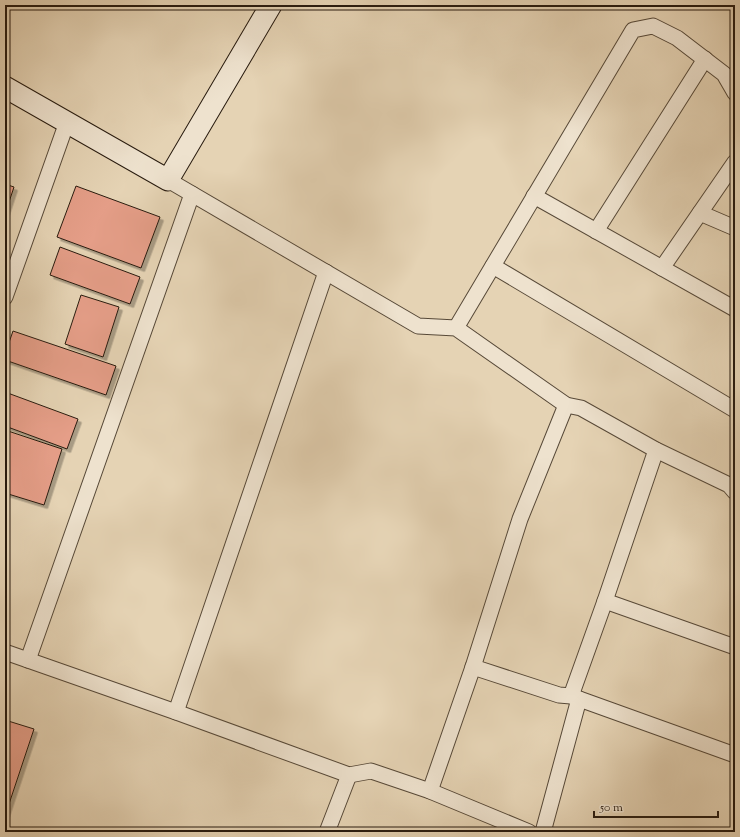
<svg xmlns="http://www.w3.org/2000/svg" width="740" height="837" font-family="'Sorts Mill Goudy',serif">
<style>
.building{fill:#e59e88;stroke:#281b0f;filter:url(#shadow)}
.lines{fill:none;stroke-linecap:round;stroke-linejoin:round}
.street-casing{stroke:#574938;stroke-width:17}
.secondary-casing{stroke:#281b0f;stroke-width:23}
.street{stroke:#eee2ce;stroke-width:15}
.secondary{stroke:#eee2ce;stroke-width:21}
</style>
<defs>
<filter id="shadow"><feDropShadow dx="3.5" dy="3.5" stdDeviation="0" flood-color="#0004"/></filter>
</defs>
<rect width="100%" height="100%" fill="#e5d3b4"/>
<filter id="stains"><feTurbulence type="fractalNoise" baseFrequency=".005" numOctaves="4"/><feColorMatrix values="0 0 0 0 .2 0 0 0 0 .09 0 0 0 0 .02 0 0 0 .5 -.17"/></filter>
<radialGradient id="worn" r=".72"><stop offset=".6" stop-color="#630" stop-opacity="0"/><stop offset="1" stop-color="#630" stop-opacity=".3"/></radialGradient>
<g class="building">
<path d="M5,184L14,187L5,214Z"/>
<path d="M76,186L160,217L141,268L57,237Z"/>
<path d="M60,247L140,277L130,304L50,275Z"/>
<path d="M81,295L119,307L103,357L65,344Z"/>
<path d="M13,331L116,366L106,395L5,360V354Z"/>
<path d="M5,392L78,419L67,449L5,426Z"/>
<path d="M5,430L62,449L44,505L5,493Z"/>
<path d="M5,720L34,729L5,816Z"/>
</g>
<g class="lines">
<g class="street-casing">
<g id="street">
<path d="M168,180L418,326L456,328L566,405L581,408L656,450L729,485L735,492"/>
<path d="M534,196L735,309"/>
<path d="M700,213L735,228"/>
<path d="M596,231L705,59"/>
<path d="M493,266L735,410"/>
<path d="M662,268L735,162"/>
<path d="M5,297L67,122"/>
<path d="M456,328L633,30L653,26L677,38L724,74L735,93"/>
<path d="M605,601L735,647"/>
<path d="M5,652L176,712L349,775L371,771L430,791L529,832"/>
<path d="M28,660L192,194"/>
<path d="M473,667L559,695L571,696L735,755"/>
<path d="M571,696L605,601L656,450"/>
<path d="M176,712L326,272"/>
<path d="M430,791L473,667L520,519L566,405"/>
<path d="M327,832L349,775"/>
<path d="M543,832L579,699"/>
</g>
</g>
<g class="secondary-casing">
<path id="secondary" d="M5,87L168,180L271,5"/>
</g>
<use href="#street" class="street"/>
<use href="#secondary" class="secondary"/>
</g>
<rect width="740" height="837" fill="none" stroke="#e5d3b4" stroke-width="20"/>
<rect x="6" y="6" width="728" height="825" fill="none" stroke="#281b0f" stroke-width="2"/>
<rect x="10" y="10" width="720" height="817" fill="none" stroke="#281b0f"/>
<path d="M594 811v6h124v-6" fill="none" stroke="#281b0f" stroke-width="2"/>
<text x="600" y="811" font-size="12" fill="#281b0f" stroke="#eee2ce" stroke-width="3" paint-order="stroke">50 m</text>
<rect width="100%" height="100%" filter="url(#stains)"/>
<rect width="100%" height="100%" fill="url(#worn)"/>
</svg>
